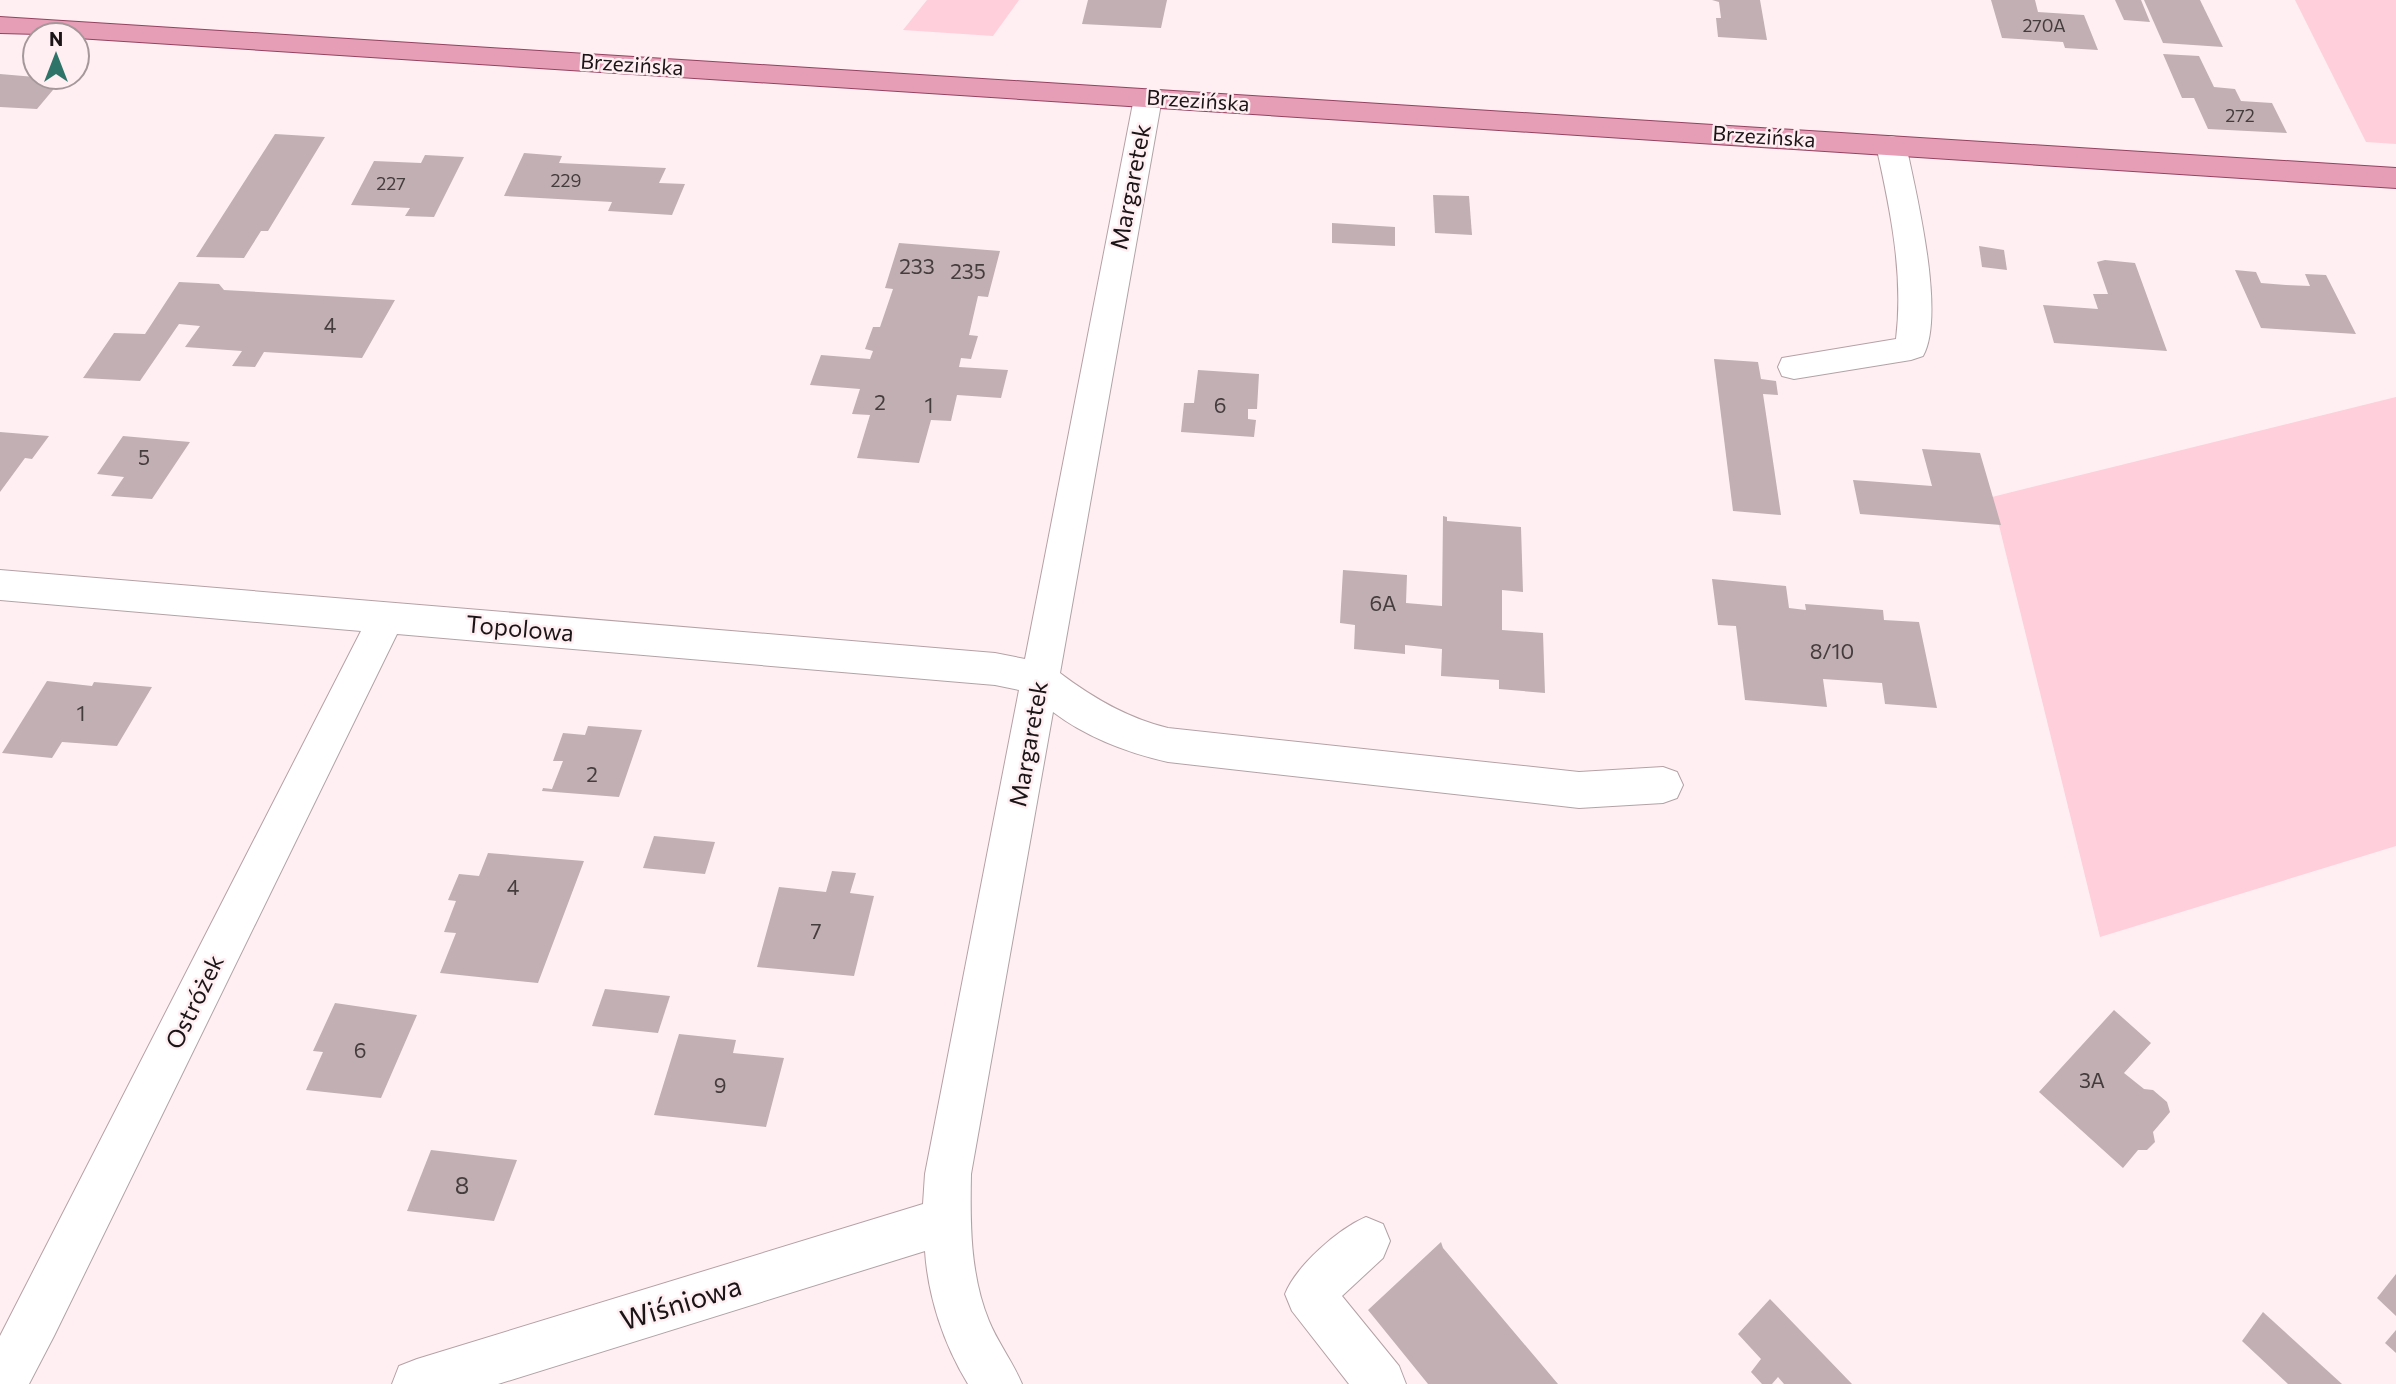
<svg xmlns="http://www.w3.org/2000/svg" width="2396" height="1384" font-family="Commissioner,sans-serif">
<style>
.green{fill:#ffcfdb}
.building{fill:#c1afb3}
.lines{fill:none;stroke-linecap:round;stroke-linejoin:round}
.minor-casing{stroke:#b4a1a6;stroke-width:2}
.major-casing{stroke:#94425f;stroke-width:2}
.minor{fill:#fff;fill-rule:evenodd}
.major{fill:#e69db6;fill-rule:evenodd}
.labels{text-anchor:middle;stroke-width:5;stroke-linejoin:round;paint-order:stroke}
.far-number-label{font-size:18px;fill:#453c3e}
.far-street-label{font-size:21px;fill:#1c1517;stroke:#ffeff3}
.number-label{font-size:21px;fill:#453c3e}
.street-label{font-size:24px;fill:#1c1517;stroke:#ffeff3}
.near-number-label{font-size:24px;fill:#453c3e}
.near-street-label{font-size:28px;fill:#1c1517;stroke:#ffeff3}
</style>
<rect width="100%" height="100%" fill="#ffeff3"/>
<g class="green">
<path d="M927,0H1019L993,36L903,30Z"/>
<path d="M2295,0H2396V144L2366,142Z"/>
<path d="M2396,397V846L2100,937L1992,497Z"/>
</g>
<g class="building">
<path d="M1088,0H1167L1161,28L1082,24Z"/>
<path d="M1712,0H1760L1767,40L1718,37L1716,18H1721L1719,2Z"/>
<path d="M1991,0H2035L2038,12L2084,15L2098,50L2065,48L2063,42L2002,38Z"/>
<path d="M2115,0H2141L2150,22L2124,20Z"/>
<path d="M2144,0H2200L2223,47L2163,43Z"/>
<path d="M2163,54L2199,56L2214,87L2235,89L2241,101L2272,103L2287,133L2208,129L2194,98H2182Z"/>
<path d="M0,74L35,77L63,78L37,109L0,107Z"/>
<path d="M275,134L325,137L268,231H261L244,258L196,257Z"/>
<path d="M524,153L562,156L559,163L666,168L659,183L685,184L672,215L608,211L612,202L504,196Z"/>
<path d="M425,155L464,157L434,217L405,216L410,208L351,205L374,161L421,163Z"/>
<path d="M1433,195L1469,196L1472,235L1435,233Z"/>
<path d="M1332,223L1395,227V246L1332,243Z"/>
<path d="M899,243L1000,251L988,297L978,296L969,335L978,336L971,359L961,358L959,367L1008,370L1001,398L957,395L951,421L931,420L919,463L857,458L870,415L852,414L860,389L810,385L821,355L870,359L873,351L865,349L873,327H880L893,289L885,288Z"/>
<path d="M1979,246L2004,250L2007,270L1982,267Z"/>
<path d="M2105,260L2135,263L2167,351L2054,343L2043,305L2098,309L2093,294H2108L2097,262Z"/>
<path d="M2235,270L2256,272L2261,283L2286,285L2310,286L2305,274L2326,275L2356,334L2261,328Z"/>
<path d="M179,282L219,284L224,290L395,300L362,358L264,352L255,367L232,366L242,351L185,347L200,326L179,324L140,381L83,378L114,333L145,334Z"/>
<path d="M1714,359L1758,362L1761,379L1776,381L1778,395L1763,394L1781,515L1733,511Z"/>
<path d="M1198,370L1259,374L1257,409H1248V419L1256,420L1254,437L1181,432L1184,403H1194Z"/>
<path d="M0,432L49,436L32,459L25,458L0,492Z"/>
<path d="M123,436L190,442L152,499L111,496L124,477L97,474Z"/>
<path d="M1922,449L1980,453L2001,525L1860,514L1853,480L1932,486Z"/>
<path d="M1443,516L1447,517V521L1521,527L1523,592L1502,590V630L1543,633L1545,693L1499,689V680L1441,676L1442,649L1405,645V654L1354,649L1355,625L1340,623L1343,570L1407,575L1406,603L1442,606Z"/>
<path d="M1712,579L1786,586L1789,608L1806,610L1805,604L1883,610L1884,620L1919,622L1937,708L1885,704L1882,683L1823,679L1827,707L1745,700L1736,626L1718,625Z"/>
<path d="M47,681L92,686L94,682L152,687L117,746L62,742L52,758L2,753Z"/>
<path d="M588,726L642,730L619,797L542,791L543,788L552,789L563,761H553L563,733L585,735Z"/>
<path d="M654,836L715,842L705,874L643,868Z"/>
<path d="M488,853L584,861L538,983L440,973L456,933L444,932L456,901L448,900L459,874L479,876Z"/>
<path d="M832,871L856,873L850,893L874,896L854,976L757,967L779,887L826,892Z"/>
<path d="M605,989L670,996L658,1033L592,1026Z"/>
<path d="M335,1003L417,1015L381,1098L306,1090L323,1052L313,1051Z"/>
<path d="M2114,1010L2151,1043L2124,1073L2144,1089L2153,1090L2167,1102L2170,1112L2153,1132L2155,1142L2147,1150H2138L2123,1168L2039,1092Z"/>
<path d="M679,1034L736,1040L733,1053L784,1058L766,1127L654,1115Z"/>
<path d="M431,1150L517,1160L494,1221L407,1211Z"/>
<path d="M1441,1242L1443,1248L1558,1384H1428L1368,1310Z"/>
<path d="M2396,1274V1316L2377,1298Z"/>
<path d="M1770,1299L1852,1384H1784L1778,1377L1772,1384H1762L1751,1372L1761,1359L1738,1334Z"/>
<path d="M2263,1312L2342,1384H2288L2242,1341Z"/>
<path d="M2396,1330V1353L2385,1343Z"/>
</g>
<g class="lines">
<g class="minor-casing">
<g id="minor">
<path d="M1148,89L1158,92L1162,98L1060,673C1093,698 1127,718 1168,728L1579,772L1663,767L1677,772L1683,785L1677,798L1663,803L1579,808L1168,762C1128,753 1086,737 1053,712L971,1174C970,1223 970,1275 989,1321C998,1343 1013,1362 1022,1384H968C944,1345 928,1297 925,1251L498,1384H392L399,1366L417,1359L923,1204L925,1174L1019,690L995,685L397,634L54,1336L29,1384H0V1336L361,631L0,600V570L995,653L1025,659L1134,98L1138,92Z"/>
<path d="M1891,136L1901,138L1906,145C1916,192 1946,315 1923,356L1911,360L1794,379L1782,376L1778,367L1782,358L1896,339C1904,274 1890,208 1876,145L1881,138Z"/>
<path d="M1366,1217L1383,1224L1390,1241L1383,1258L1342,1296L1399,1366L1406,1384H1349L1292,1311L1285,1294C1296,1266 1338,1229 1366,1217Z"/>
</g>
</g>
<g class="major-casing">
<path id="major" d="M0,17L2396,168V188L77,38V35L0,33Z"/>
</g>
<use href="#minor" class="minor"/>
<use href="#major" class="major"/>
</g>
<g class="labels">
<g class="far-number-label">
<text x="2044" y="32">270A</text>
<text x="2240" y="122">272</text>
<text x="566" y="187">229</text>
<text x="391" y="190">227</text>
</g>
<g class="far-street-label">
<text transform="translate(632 65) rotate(4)" y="7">Brzezińska</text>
<text transform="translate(1198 101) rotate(4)" y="7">Brzezińska</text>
<text transform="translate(1764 137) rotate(4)" y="7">Brzezińska</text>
</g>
<g class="number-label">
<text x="917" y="274">233</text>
<text x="968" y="279">235</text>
<text x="330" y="333">4</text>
<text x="880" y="410">2</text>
<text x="929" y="413">1</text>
<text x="1220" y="413">6</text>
<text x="144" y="465">5</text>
<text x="1383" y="611">6A</text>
<text x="1832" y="659">8/10</text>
<text x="81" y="721">1</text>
<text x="592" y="782">2</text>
<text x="513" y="895">4</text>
<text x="816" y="939">7</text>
<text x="360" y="1058">6</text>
<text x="2092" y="1088">3A</text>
<text x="720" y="1093">9</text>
</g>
<g class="street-label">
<text transform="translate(1131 187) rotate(-79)" y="8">Margaretek</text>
<text transform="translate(520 629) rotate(5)" y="8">Topolowa</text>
<text transform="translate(1029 744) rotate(-80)" y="8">Margaretek</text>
<text transform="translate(195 1002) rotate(-64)" y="8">Ostróżek</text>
</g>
<g class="near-number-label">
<text x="462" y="1194">8</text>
</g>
<g class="near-street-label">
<text transform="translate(681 1303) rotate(-17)" y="10">Wiśniowa</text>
</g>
</g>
<g transform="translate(56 56)"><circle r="33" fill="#ffeff3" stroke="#a4989b" stroke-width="2"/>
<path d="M0-5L12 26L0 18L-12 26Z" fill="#2f7469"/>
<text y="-10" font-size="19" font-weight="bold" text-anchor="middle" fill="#1c1517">N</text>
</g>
</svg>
